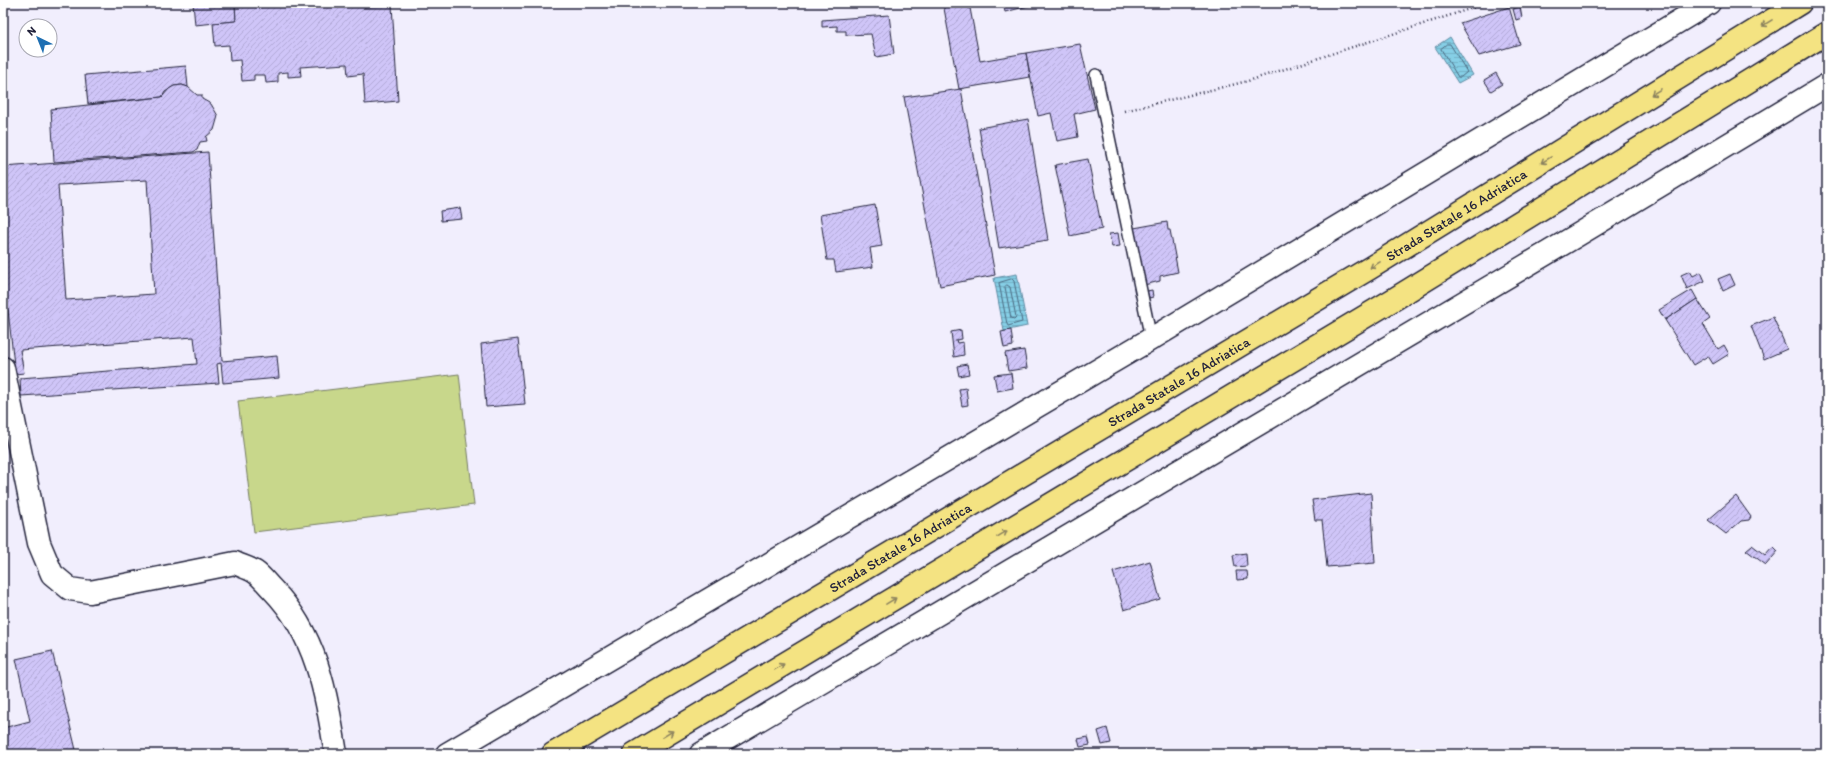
<svg xmlns="http://www.w3.org/2000/svg" width="1830" height="757" font-family="Itim,sans-serif">
<style>
.park{fill:#c8d78b;stroke:#757c63}
.water{fill:url(#water-rules);stroke:#5e8aa2}
.lines{fill:none;stroke-linecap:round;stroke-linejoin:round}
.shore{stroke:#4a677f;stroke-width:1}
.building{fill:url(#building-hatch);stroke:#22223b;fill-rule:evenodd}
.service-casing{stroke:#22223b;stroke-width:14}
.minor-casing{stroke:#22223b;stroke-width:25}
.trunk-casing{stroke:#22223b;stroke-width:25}
.path{stroke:#22223b;stroke-width:2.5;stroke-dasharray:1 3;stroke-linecap:butt}
.service{stroke:#fff;stroke-width:11}
.minor{stroke:#fff;stroke-width:22}
.trunk{stroke:#f4e382;stroke-width:22}
.oneway{stroke:#8b825e}
.labels{text-anchor:middle;stroke-width:3.5;stroke-linejoin:round;paint-order:stroke}
.street-label{font-size:14px;fill:#22223b;stroke:#fff}
</style>
<defs>
<pattern id="water-rules" width="6" height="5" patternUnits="userSpaceOnUse"><rect width="6" height="5" fill="#86cfe6"/><path d="M0 2.5h6" fill="none" stroke="#73b1c6"/></pattern>
<pattern id="building-hatch" width="6" height="6" patternUnits="userSpaceOnUse"><rect width="6" height="6" fill="#cfc5f8"/><path d="M-1 1l2-2M0 6l6-6M5 7l2-2" fill="none" stroke="#b1a9d6"/></pattern>
</defs>
<rect width="100%" height="100%" fill="#f1eefd"/>
<filter id="ink" filterUnits="userSpaceOnUse"><feTurbulence type="fractalNoise" baseFrequency=".025" numOctaves="2"/><feDisplacementMap in="SourceGraphic" scale="8" xChannelSelector="R" yChannelSelector="G"/><feConvolveMatrix kernelMatrix="1 2 1 2 8 2 1 2 1" color-interpolation-filters="sRGB"/></filter>
<g filter="url(#ink)">
<path class="park" d="M459,374L474,505L254,532L238,401Z"/>
<g class="water">
<path d="M1450,37L1473,75L1458,83L1435,47Z"/>
<path d="M1017,274L1027,326L1004,331L994,278Z"/>
</g>
<g class="lines">
<g class="shore">
<path d="M1447,44H1450L1467,72L1461,77H1458L1441,49Z"/>
<path d="M1012,279L1014,281L1022,322L1008,326L1007,324L999,283Z"/>
<path d="M1007,285L1010,287L1016,317L1014,319L1011,318L1005,287Z"/>
</g>
</g>
<g class="building">
<path d="M193,3H235L236,21L195,25Z"/>
<path d="M235,3H364V7L392,5L398,101L365,104L363,74L348,76L347,64L300,67L301,76L288,77V72L278,73V82L266,83L265,75H254V80L242,81L240,60L230,61L229,45L215,46L213,23L236,21Z"/>
<path d="M943,3H969L980,61L1026,53L1030,77L959,89Z"/>
<path d="M1003,3H1040L1005,12Z"/>
<path d="M1509,7L1520,44L1479,56L1460,23Z"/>
<path d="M1520,7L1522,18L1516,20L1513,9Z"/>
<path d="M889,15L894,54L876,57L871,34L846,35V31H837V26L822,27V20Z"/>
<path d="M1080,44L1095,109L1074,114L1078,137L1057,141L1051,113L1038,116L1026,53Z"/>
<path d="M186,66L188,87L182,85L174,86L165,92L162,97L88,104L85,75Z"/>
<path d="M1496,73L1502,84L1491,91L1484,80Z"/>
<path d="M182,85L188,87L197,95H202V99L211,104L218,116L214,130L206,137L207,141L200,142L197,150L193,152L54,162L51,109L162,97L169,89L174,86Z"/>
<path d="M961,89L995,275L940,286L904,97Z"/>
<path d="M1028,119L1048,240L999,248L979,128Z"/>
<path d="M208,152L222,361L277,356L279,378L223,383L221,363L217,364L219,383L21,396L20,378L197,364L194,337L20,350L24,373L15,374L8,310H4L3,293V167ZM147,180L154,294L66,300L58,185Z"/>
<path d="M1088,159L1102,229L1070,236L1055,165Z"/>
<path d="M875,205L882,246L870,248L873,267L836,272L834,260H827L820,215Z"/>
<path d="M460,208L462,219L441,221L440,211Z"/>
<path d="M1167,222L1168,230H1170L1178,272L1160,276V281L1144,285L1134,228Z"/>
<path d="M1118,233L1120,246L1112,247L1109,234Z"/>
<path d="M1690,271L1693,276L1701,272L1705,281L1687,289L1681,275Z"/>
<path d="M1730,274L1735,285L1723,291L1718,279Z"/>
<path d="M1152,290L1153,297L1149,298L1147,291Z"/>
<path d="M1692,290L1697,299L1665,320L1659,310Z"/>
<path d="M1697,299L1710,319L1703,324L1718,349L1724,345L1729,354L1713,364L1708,356L1693,365L1665,320Z"/>
<path d="M1773,317L1787,349L1764,359L1751,326Z"/>
<path d="M961,330L962,339L956,340L957,343L963,342L964,355L954,357L951,332Z"/>
<path d="M1011,330L1013,346L1004,348L1001,332Z"/>
<path d="M518,339L525,404L486,407L481,344Z"/>
<path d="M1024,350L1027,368L1008,371L1005,353Z"/>
<path d="M967,364L969,374L959,376L957,366Z"/>
<path d="M1011,373L1013,388L997,391L994,375Z"/>
<path d="M966,388L968,405L962,406L959,389Z"/>
<path d="M1371,493L1375,563L1327,567L1322,520H1315L1312,500Z"/>
<path d="M1736,496L1751,517L1749,520L1741,521L1726,534L1708,520Z"/>
<path d="M1752,545L1765,555L1773,546L1778,551L1766,565L1746,550Z"/>
<path d="M1246,553L1247,566L1235,567L1233,555Z"/>
<path d="M1150,561L1160,599L1124,610L1113,572Z"/>
<path d="M1236,571H1247L1248,579L1237,580Z"/>
<path d="M52,651L77,754H3V728L30,721L16,659Z"/>
<path d="M1107,728L1111,743L1102,745L1098,731Z"/>
<path d="M1088,737L1090,745L1080,747L1078,739Z"/>
</g>
<g class="lines">
<g class="service-casing">
<path id="service" d="M1096,75L1151,339"/>
</g>
<g class="minor-casing">
<g id="minor">
<path d="M3,368L39,543L52,574L70,589L90,592L235,563C241,566 249,568 255,572C261,576 267,584 272,589C317,635 326,693 336,754"/>
<path d="M447,754L1151,339L1709,3"/>
<path d="M701,754L1576,236L1827,85"/>
</g>
</g>
<g class="trunk-casing">
<g id="trunk">
<path id="s1" d="M553,754L1370,268L1800,3"/>
<path d="M634,754L1396,298L1827,33"/>
</g>
</g>
<path class="path" d="M1124,111L1248,81L1488,3"/>
<use href="#service" class="service"/>
<use href="#minor" class="minor"/>
<use href="#trunk" class="trunk"/>
</g>
<defs><path id="oneway-shaft" d="M-6 0H5M1.5-3L5.5 0L1.5 3" fill="none" stroke-width="1.6" stroke-linecap="round" stroke-linejoin="round"/></defs>
<g class="oneway">
<use href="#oneway-shaft" transform="translate(1767 23) rotate(148)"/>
<use href="#oneway-shaft" transform="translate(1656 92) rotate(148)"/>
<use href="#oneway-shaft" transform="translate(1546 160) rotate(148)"/>
<use href="#oneway-shaft" transform="translate(1375 265) rotate(148)"/>
<use href="#oneway-shaft" transform="translate(1002 534) rotate(-31)"/>
<use href="#oneway-shaft" transform="translate(891 601) rotate(-31)"/>
<use href="#oneway-shaft" transform="translate(779 667) rotate(-31)"/>
<use href="#oneway-shaft" transform="translate(668 734) rotate(-31)"/>
</g>
</g>
<g class="labels">
<g class="street-label">
<text dy="5" stroke="none"><textPath href="#s1" startOffset="1052">Strada Statale 16 Adriatica</textPath></text>
<text dy="5" stroke="none"><textPath href="#s1" startOffset="728">Strada Statale 16 Adriatica</textPath></text>
<text dy="5" stroke="none"><textPath href="#s1" startOffset="404">Strada Statale 16 Adriatica</textPath></text>
</g>
</g>
<rect width="1830" height="757" fill="none" stroke="#fff" stroke-width="16"/>
<rect x="8" y="8" width="1814" height="741" fill="none" stroke="#22223b" stroke-width="1.5" filter="url(#ink)"/>
<g transform="translate(38 38) rotate(317)"><circle r="19" fill="#ffffff" stroke="#a7a7b1"/>
<path d="M0-3L7 15L0 10L-7 15Z" fill="#1f6fb2"/>
<text y="-6" font-size="11" font-weight="bold" text-anchor="middle" fill="#22223b">N</text>
</g>
</svg>
